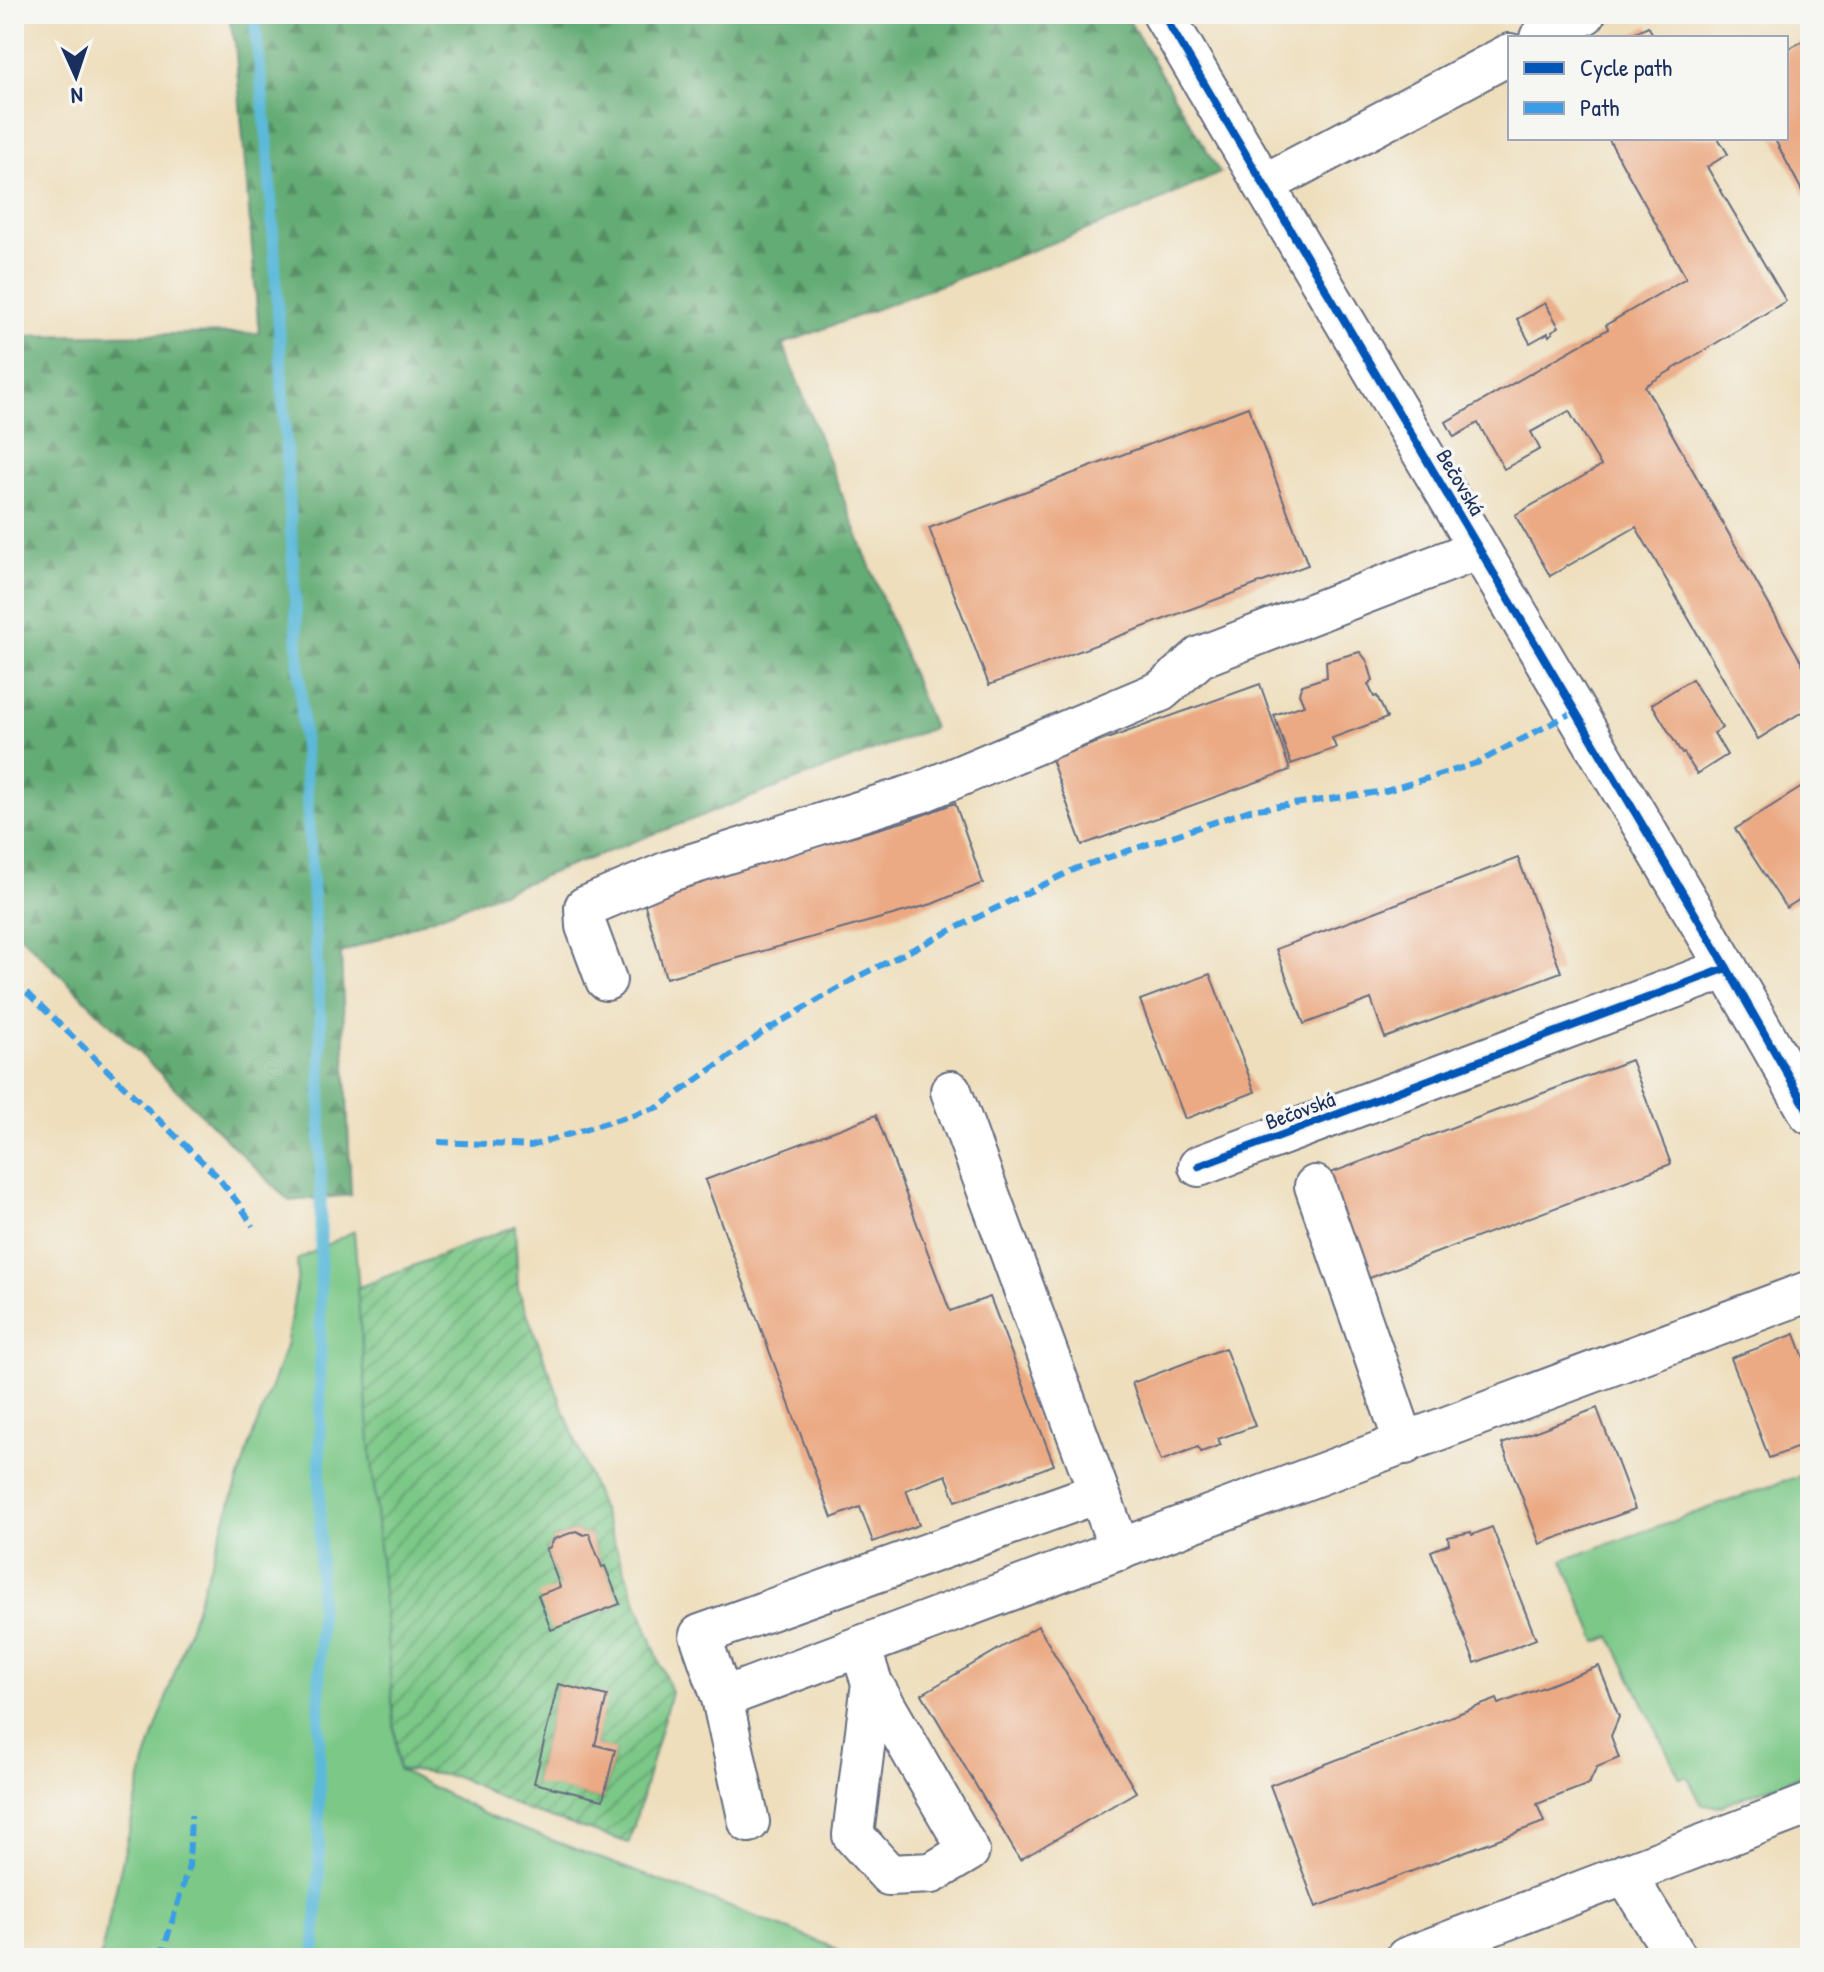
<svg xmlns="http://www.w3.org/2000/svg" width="1824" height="1972" font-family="'Patrick Hand',sans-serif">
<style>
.grass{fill:#7bc887;stroke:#4b7c72;stroke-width:2}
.forest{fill:url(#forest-firs);stroke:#406e69;stroke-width:2}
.garden{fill:url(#garden-furrows);stroke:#4b7c72;stroke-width:2;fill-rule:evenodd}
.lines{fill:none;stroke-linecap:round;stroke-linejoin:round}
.stream{stroke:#5cb9da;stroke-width:12}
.building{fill:#ebaa84}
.minor-casing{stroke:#656c7f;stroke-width:44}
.minor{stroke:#fff;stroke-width:40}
.quiet{stroke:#3b9de6;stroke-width:6;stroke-dasharray:12 6;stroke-linecap:butt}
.cycleway-casing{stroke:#f6f6f2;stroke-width:13}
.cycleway{stroke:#0057b8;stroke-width:8}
.labels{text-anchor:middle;stroke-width:7;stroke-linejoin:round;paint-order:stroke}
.street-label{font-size:22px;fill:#1b2f5e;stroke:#f6f6f2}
</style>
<defs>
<pattern id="forest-firs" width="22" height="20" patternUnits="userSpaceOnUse" patternTransform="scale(2)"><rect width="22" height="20" fill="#64ac74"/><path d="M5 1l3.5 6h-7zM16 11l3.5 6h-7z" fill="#528c62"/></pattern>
<pattern id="garden-furrows" width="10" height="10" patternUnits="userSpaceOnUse" patternTransform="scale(2)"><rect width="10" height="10" fill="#7bc887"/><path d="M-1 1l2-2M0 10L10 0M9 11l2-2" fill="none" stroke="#64a372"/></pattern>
</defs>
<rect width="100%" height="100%" fill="#f6f6f2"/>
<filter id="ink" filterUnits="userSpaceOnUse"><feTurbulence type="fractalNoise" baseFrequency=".0125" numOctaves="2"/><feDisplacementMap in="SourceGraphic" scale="16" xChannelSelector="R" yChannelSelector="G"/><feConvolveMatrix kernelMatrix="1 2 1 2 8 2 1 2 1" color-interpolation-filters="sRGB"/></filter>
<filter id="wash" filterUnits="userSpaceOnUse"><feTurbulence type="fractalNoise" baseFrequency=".006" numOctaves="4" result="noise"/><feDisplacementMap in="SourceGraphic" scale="32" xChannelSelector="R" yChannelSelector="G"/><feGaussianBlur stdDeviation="1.8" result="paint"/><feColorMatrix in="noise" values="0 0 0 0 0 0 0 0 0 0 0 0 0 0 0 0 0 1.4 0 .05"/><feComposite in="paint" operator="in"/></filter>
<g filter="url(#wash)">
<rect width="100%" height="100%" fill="#eedebc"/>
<g class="grass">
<path d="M354,1231L398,1769L490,1817L738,1910L827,1945L839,1951L837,1958H100L145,1762L252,1438L286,1346L298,1275L297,1260Z"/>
<path d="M1810,1472V1772L1721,1806L1702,1805L1687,1776L1680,1778L1611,1637L1597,1642L1563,1560Z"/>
</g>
<path class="forest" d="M228,14H1125L1220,173L1137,211L783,344L933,728L341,953L351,1195L289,1201L14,929V336L259,333L235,43Z"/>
<path class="garden" d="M515,1226L518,1289L671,1692L629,1843L526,1810L458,1777L398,1769L357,1288ZM576,1531L584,1535L589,1533L602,1567H605L619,1604L551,1629L560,1587L546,1549L550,1547L554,1539ZM558,1685L606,1696L595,1745L615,1751L603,1800L534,1782Z"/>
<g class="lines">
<path class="stream" d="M254,14L268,146L321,1031L319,1878L314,1958"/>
</g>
<g id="blocks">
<g class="building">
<path d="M1648,26L1655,38H1624Z"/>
<path d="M1810,37V206L1774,138H1786V50Z"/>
<path d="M1608,138H1718L1728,154L1707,167L1786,301L1645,386L1810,677V707L1758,739L1636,527L1550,576L1515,515L1601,466L1569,411L1531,432L1540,449L1504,469L1478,423L1454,437L1446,422L1608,329L1606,325L1686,278Z"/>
<path d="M1545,303L1559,327L1552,331L1553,333L1549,336L1548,333L1530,343L1517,319Z"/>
<path d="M1248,407L1308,565L989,685L929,528Z"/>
<path d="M1360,652L1367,661L1373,680L1368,684L1374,697L1377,696L1387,718L1332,738L1336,748L1291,764L1274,715L1304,705L1299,693L1302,685L1327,677L1326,661Z"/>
<path d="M1692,679L1722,728L1714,733L1727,755L1697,774L1684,753L1682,754L1652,704Z"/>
<path d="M1260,684L1290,770L1082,845L1051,759Z"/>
<path d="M1810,782V893L1786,908L1735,829Z"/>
<path d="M955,803L983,883L932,904L666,978L642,895L907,821Z"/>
<path d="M1518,858L1561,972L1385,1038L1371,999L1304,1024L1276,949Z"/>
<path d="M1210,974L1255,1092L1185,1119L1140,1000Z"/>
<path d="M1631,1060L1671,1164L1367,1279L1328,1174Z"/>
<path d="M876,1115L950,1311L990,1297L1054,1465L956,1501L946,1475L906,1490L919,1525L873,1542L860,1507L832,1518L705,1180Z"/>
<path d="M1795,1334L1810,1374V1443L1769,1458L1731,1358Z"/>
<path d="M1225,1348L1255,1426L1218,1439L1221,1445L1201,1452L1198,1447L1161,1461L1132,1383Z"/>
<path d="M1597,1408L1635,1509L1540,1544L1502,1444Z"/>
<path d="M1492,1527L1536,1639L1475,1663L1431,1551L1449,1544L1448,1537L1471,1532L1472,1535Z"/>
<path d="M576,1531L584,1535L589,1533L602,1567L605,1566L620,1604L551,1630L538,1595L560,1587L546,1549L550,1547L554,1539Z"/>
<path d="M1038,1626L1136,1792L1020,1860L922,1694Z"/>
<path d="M1599,1666L1619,1717L1611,1736L1619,1758L1597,1767L1589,1784L1537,1804L1544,1822L1316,1907L1270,1785L1497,1699L1499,1704Z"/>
<path d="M558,1684L607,1696L595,1745L615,1750L603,1800L534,1783Z"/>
</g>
</g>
</g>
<g filter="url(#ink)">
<use href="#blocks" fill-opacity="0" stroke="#656c7f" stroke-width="2"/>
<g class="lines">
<g class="minor-casing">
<g id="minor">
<path d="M1163,14L1727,968L1810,1114"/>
<path d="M1540,38L1585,14"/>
<path d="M1265,184L1510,54"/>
<path d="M606,980L586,926L585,907L670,871L919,793L1161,691L1200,657L1479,549"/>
<path d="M951,1091L1120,1550"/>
<path d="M1199,1166L1727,968"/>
<path d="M1315,1186L1405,1444"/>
<path d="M860,1647L872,1683L853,1835L889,1875L932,1873L969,1851L872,1683"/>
<path d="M722,1698L700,1635L1098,1493"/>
<path d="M749,1822L722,1698L1810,1291"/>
<path d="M1625,1874L1677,1958"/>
<path d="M1406,1958L1810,1804"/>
</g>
</g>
<use href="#minor" class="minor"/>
<g class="quiet">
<path d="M14,980L216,1175L239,1204L253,1226"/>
<path d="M438,1142L531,1146L659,1107L762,1033L859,976L1077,868L1250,810L1386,791L1477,763L1575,711"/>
<path d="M161,1958L189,1866L191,1815"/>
</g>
<g class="cycleway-casing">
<g id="cycleway">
<path d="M1163,14L1727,968L1810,1114"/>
<path d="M1199,1166L1727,968"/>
</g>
</g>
<use href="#cycleway" class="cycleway"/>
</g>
</g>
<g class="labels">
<g class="street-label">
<text transform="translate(1461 482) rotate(59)" y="8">Bečovská</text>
<text transform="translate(1300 1110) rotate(-20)" y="8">Bečovská</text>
</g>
</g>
<rect width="1824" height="1972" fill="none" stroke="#f6f6f2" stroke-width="48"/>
<rect x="1508" y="36" width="280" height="104" fill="#f6f6f2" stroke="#9ea6b7" stroke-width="2"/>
<rect x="1524" y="62" width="40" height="12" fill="#0057b8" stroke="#9ea6b7" stroke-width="2"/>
<text x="1580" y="76" font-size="24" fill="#1b2f5e">Cycle path</text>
<rect x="1524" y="102" width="40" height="12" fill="#3b9de6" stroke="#9ea6b7" stroke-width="2"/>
<text x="1580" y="116" font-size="24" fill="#1b2f5e">Path</text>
<g transform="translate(76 76) rotate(177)" stroke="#f6f6f2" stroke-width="6" paint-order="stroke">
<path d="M0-6L14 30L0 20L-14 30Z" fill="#1b2f5e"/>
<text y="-12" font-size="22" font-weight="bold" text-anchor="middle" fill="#1b2f5e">N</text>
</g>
</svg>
